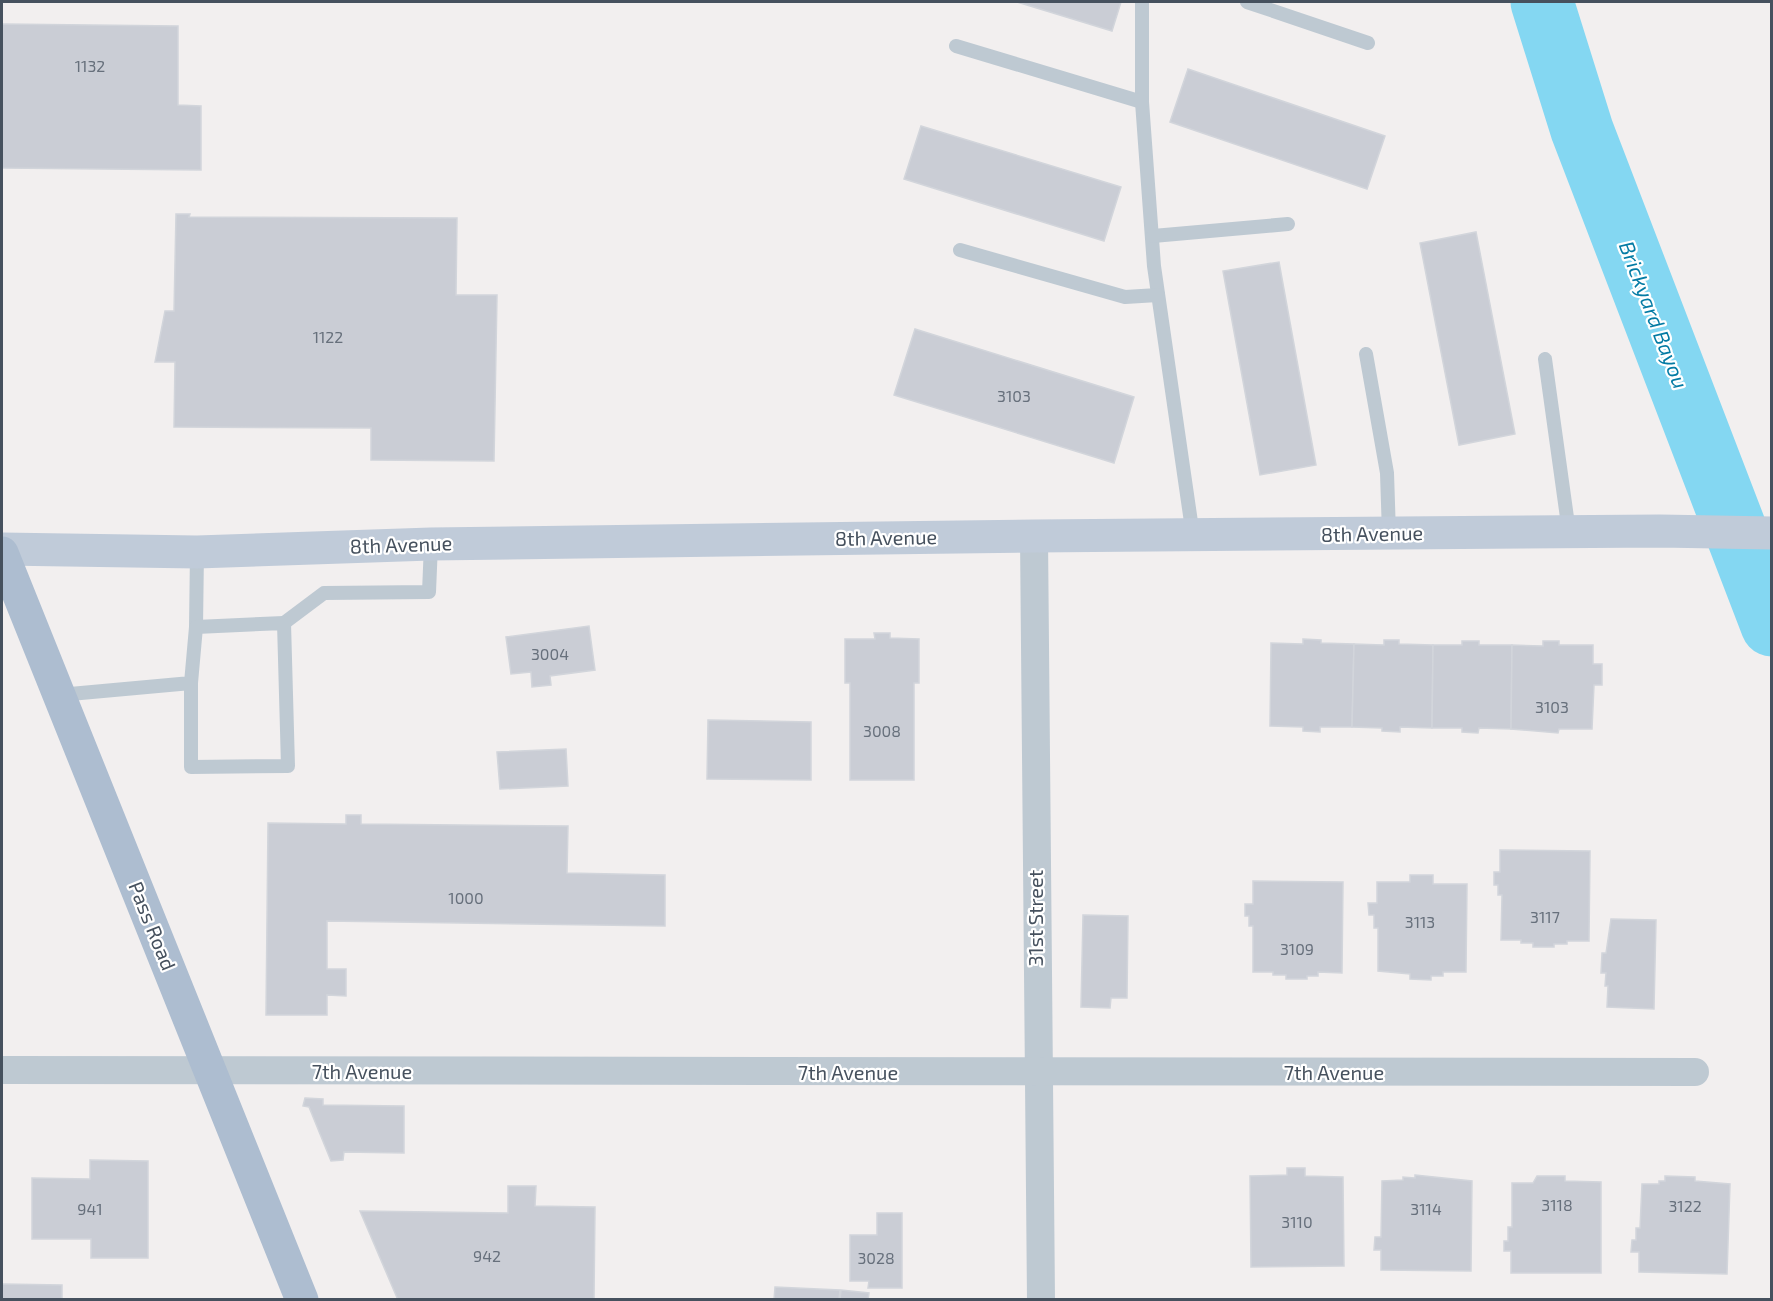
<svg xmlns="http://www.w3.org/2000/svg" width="1773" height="1301" font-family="'Exo 2',sans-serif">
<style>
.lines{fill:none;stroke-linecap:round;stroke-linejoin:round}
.river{stroke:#84d7f2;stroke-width:63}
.building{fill:#cacdd5;stroke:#d2d5db;stroke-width:1.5}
.lane{stroke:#bec9d2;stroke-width:14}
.street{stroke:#bec9d2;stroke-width:28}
.secondary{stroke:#c0cbd9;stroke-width:33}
.primary{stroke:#adbdd0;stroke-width:33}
.labels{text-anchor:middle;stroke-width:4.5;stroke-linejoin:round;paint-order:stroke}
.number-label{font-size:16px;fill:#67707c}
.street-label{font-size:20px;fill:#46515e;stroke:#fff}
.water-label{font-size:21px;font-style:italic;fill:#047ba4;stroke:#fff}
</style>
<rect width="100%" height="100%" fill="#f2efef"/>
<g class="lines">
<path class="river" d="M1542,2L1582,130L1772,625"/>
</g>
<g class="building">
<path d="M1017,2H1121L1112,31Z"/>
<path d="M2,24L178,26V105L201,106V170L2,168Z"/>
<path d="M1188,69L1385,136L1367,189L1170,122Z"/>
<path d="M921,126L1121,187L1104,241L904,179Z"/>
<path d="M176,214H190L189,217L457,218L456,295H497L494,461L371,460V428L174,427L175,362H155L165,311H174Z"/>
<path d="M1476,232L1515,434L1459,445L1420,243Z"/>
<path d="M1279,262L1316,465L1260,475L1223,271Z"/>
<path d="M915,329L1134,397L1114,463L894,395Z"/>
<path d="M589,626L595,670L550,676L551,685L532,687L531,672L511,674L506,637Z"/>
<path d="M874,633H890V638L919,639V683H914V780H850V683H845V639H875Z"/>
<path d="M1303,639L1321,640V643L1354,644L1352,727H1320V732L1303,731V727L1270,726L1271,643L1303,644Z"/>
<path d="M1384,640H1399V644L1433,645L1432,728L1400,727V732L1382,731V728L1352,727L1354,644L1384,645Z"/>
<path d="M1462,641H1479V645H1512L1511,729L1479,728L1478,733L1462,732V728H1432L1433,645H1462Z"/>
<path d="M1543,641H1559V645H1593V664H1602V685H1594L1592,729H1559L1558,733L1511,729L1512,645L1543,646Z"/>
<path d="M708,720L811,722V780L707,779Z"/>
<path d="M566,749L568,786L500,789L497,752Z"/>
<path d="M346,815H361V824L568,826L567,873L665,875V926L327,921V969H346V996L327,995V1015H266L268,823L346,824Z"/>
<path d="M1500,850L1590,851L1589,941H1567V944H1554V947H1533V943H1521V940H1501L1502,895H1498V885H1494V872H1500Z"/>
<path d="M1410,875H1433V884H1467L1466,972H1443V976H1431V980L1410,979V974L1378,971V928H1374V915H1369L1368,903H1377V882H1410Z"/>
<path d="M1253,881L1343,882L1342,973L1318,972V976H1307V979H1286V975H1273V972H1253V926H1249V916H1245V904H1253Z"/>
<path d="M1083,915L1128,916L1127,998H1111L1110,1008L1081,1007Z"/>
<path d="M1611,919L1656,920L1654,1009L1607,1007L1608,986H1605L1606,973H1601L1602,953H1606Z"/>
<path d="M305,1098L323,1099V1105L404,1106V1153L344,1152L343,1160L331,1161L309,1107L303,1106Z"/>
<path d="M90,1160L148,1161V1258H91V1239H32V1178L90,1179Z"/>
<path d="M1287,1168H1305V1176L1343,1177L1344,1266L1251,1267L1250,1176L1287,1175Z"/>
<path d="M1415,1175L1472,1181L1471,1271L1381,1270V1250H1374L1375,1237H1381L1382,1181L1403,1180V1177L1415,1178Z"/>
<path d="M1537,1176H1565V1181L1601,1182V1273H1511V1251H1504V1241H1508V1227H1512V1183H1533Z"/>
<path d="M1665,1176L1695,1177V1181L1730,1184L1727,1274L1639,1272V1252H1631L1632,1240H1636V1228H1640L1642,1184H1659V1181H1665Z"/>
<path d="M508,1186H536L535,1206L595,1207L594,1300H398L360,1211L508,1213Z"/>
<path d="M877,1213H902V1288H868L869,1281H850V1235H877Z"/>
<path d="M2,1284L62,1285V1300H2Z"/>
<path d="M775,1287L840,1290L839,1300H774Z"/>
<path d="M841,1290L869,1293L868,1300H840Z"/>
</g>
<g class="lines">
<g class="lane">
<path d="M1142,2V102L1154,266L1193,536"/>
<path d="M1247,2L1368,43"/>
<path d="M956,46L1142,102"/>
<path d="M1153,236L1288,224"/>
<path d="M960,250L1125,297L1158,295"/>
<path d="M1366,354L1387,473L1389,534"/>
<path d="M1545,359L1569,532"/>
<path d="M284,623L324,593L429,592L431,544"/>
<path d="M196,627L197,552"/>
<path d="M59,695L191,683V767L288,766L284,623L196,627L191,683"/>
</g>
<g class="street">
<path d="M1034,536L1041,1300"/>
<path d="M2,1070L1695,1072"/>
</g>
<path class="secondary" d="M2,549L197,552L431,544L1034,536L1660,531L1772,533"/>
<path class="primary" d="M2,553L302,1300"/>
</g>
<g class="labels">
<g class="number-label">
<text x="90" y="72">1132</text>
<text x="328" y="343">1122</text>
<text x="1014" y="402">3103</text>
<text x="550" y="660">3004</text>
<text x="1552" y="713">3103</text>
<text x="882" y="737">3008</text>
<text x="466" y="904">1000</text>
<text x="1545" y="923">3117</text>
<text x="1420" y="928">3113</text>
<text x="1297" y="955">3109</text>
<text x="1557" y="1211">3118</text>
<text x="1685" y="1212">3122</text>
<text x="90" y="1215">941</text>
<text x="1426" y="1215">3114</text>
<text x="1297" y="1228">3110</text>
<text x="487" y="1262">942</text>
<text x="876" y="1264">3028</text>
</g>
<g class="street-label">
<text transform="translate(1372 534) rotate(-1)" y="7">8th Avenue</text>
<text transform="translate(886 538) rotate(-1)" y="7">8th Avenue</text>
<text transform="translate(401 545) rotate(-2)" y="7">8th Avenue</text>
<text transform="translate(1036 918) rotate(-90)" y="7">31st Street</text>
<text transform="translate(152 926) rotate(68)" y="7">Pass Road</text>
<text x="362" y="1079">7th Avenue</text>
<text x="848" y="1080">7th Avenue</text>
<text x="1334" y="1080">7th Avenue</text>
</g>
<g class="water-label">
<text transform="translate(1653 315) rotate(69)" y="7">Brickyard Bayou</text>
</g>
</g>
<rect width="1773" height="1301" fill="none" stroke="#46515e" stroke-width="6"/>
</svg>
